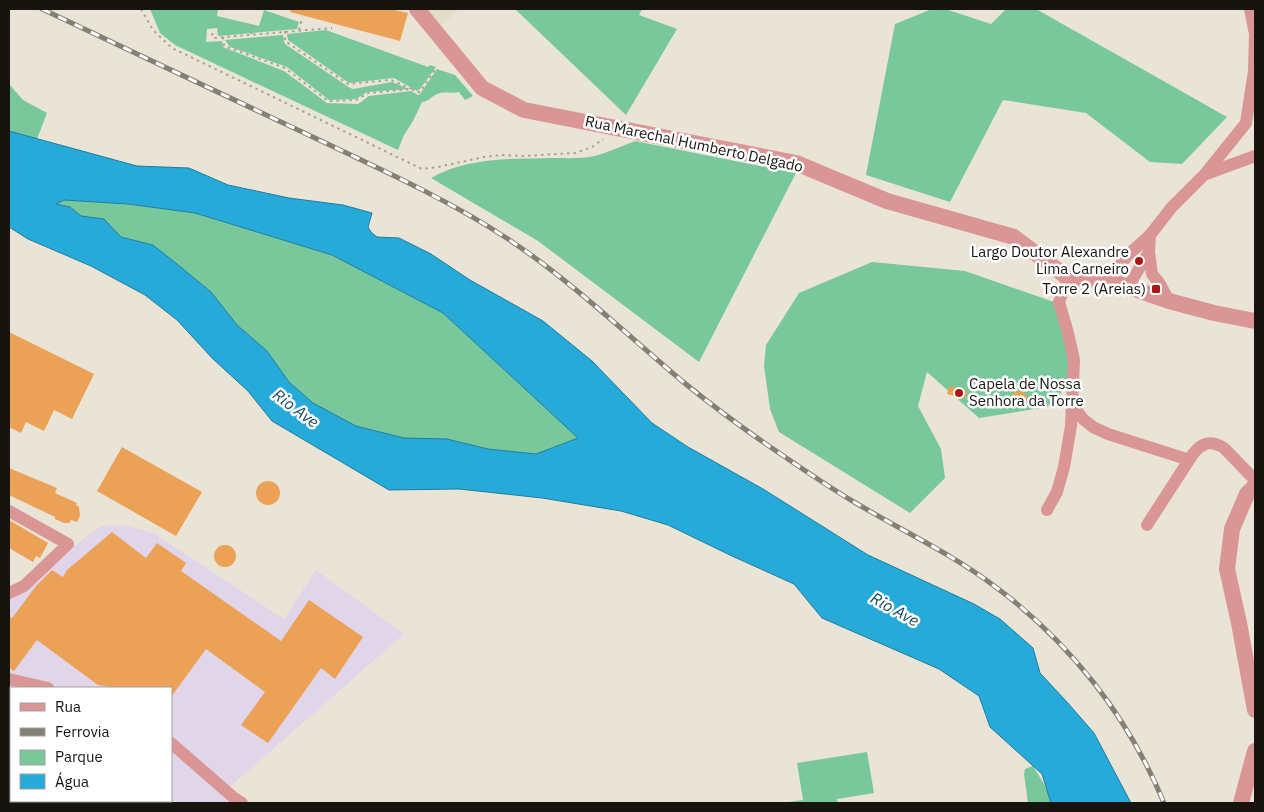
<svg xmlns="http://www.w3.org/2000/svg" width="1264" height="812" font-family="'IBM Plex Sans',sans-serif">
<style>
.built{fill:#e3dcc6}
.industrial{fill:#e1d5e9;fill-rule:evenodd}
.green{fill:#78c89b}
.water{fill:#25aad9;stroke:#207d9c;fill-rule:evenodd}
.building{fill:#eba156}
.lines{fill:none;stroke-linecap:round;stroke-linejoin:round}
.path{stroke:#a7a398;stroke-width:2;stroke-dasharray:2.5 4;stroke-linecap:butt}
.minor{stroke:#da9595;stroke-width:12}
.tertiary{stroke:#da9595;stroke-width:16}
.rail-casing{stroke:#848076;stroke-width:5}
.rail{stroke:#fff;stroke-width:3;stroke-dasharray:9;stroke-linecap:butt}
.poi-dot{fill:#aa1713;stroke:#fff;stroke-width:2}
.labels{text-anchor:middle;stroke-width:5;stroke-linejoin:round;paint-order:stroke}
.street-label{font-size:15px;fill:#16140f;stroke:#fff}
.poi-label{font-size:15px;fill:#16140f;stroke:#fff;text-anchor:end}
.water-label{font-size:16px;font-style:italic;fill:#16495d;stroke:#fff}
</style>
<rect width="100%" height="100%" fill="#e9e4d6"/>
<path class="built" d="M426,9H459L440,26Z"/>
<path class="industrial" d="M123,525L154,533L284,619L316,570L404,634L225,791L244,803H9V591L22,584L101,526ZM11,688H171V801H11Z"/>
<g class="green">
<path d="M150,9H218L217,16L259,26L264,10L299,22L297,29L218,36L217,28L207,29L206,42L222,41L223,47L284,71L327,103L358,104L369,96L411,91L418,95L420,94L437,69L455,75L473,96L465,100L459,92C452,94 444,91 437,94C430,97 430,101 422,102L413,121L404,135L398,150L175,45L160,33Z"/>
<path d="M515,9H642L639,15L677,29L626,115Z"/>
<path d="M932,9H945L991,24L1006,9H1036L1227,117L1182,164L1150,162L1086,113L1003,100L950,202L866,175L895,24Z"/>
<path d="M326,30L428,67L430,65L436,67L420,89L417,91L394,78L349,83L288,40L287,34Z"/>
<path d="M283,35L284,41L285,44L350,88L353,89L392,82L409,89L367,92L356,99L329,100L287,67L230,47L225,40Z"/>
<path d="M9,84L23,100L47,113L37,139L9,131Z"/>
<path d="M635,141L796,173L699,362L538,241L431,178C468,157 511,159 552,158C566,158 582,159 595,156C608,152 622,146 635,141Z"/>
<path d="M64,200L128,204L195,213L332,255L443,313L578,438L536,454L488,449L447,439L404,438L356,426L313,403L289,382L267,351L237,325L211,292L177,264L153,245L121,237L104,219L81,216L70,207L55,204Z"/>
<path d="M872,262L965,271L1057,303L1067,333L1071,382L1047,407L979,418L927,372L918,406L941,449L945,478L910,513L779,432L770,409L764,366L766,345L799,293Z"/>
<path d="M867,752L874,793L837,799L838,803H780L803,800L797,763Z"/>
<path d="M1033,766L1047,789L1051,803H1028L1024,774L1025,769Z"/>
</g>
<path class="water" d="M9,131L137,166L189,168L228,185L289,198L343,205L372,213L368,227L371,232L377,237L399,238L431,254L470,280L543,321L592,361L652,423L688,447L763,489L868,555L974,604L1000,619L1033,648L1040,673L1066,701L1094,733L1131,803H1051L1042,774L990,727L979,696L939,669L822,618L794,584L732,556L668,525L621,511L542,498L459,489L389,490L272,421L248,391L213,359L177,320L145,295L91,266L28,239L9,227ZM64,200L128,204L195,213L332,255L443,313L578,438L536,454L488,449L447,439L404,438L356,426L313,403L289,382L267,351L237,325L211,292L177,264L153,245L121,237L104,219L81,216L70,207L56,204Z"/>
<g class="building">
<path d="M291,9H391L408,13L400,41L290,12Z"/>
<path d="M9,332L94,374L72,419L54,410L44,431L26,422L21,433L9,427Z"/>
<path d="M949,386L967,391L965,399L947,394Z"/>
<circle cx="1019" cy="399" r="8"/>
<path d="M122,447L202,492L176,536L97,491Z"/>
<path d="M9,468L57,488L55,493L77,503L76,505L79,507L80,516L77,522L71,520L69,523H64L55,519V517L9,495Z"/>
<circle cx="268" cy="493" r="12"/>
<path d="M9,520L48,543L40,558L36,556L33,562L9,548Z"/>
<path d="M112,532L146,558L157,543L186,563L181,571L281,641L309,600L363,637L335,679L321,668L268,743L241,725L265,692L206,649L171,697V688H117L98,685L37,640L14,671L9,668V616L12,618L36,586L52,570L63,577L67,570Z"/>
<circle cx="225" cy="556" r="11"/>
</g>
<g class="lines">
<g class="path">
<path d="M141,9L153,30L172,48L422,169L438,167L484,157L501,155L524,156L575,153L592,147L603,139"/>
<path d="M299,30L302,18"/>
<path d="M212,33L213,38L332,28"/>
<path d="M251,34L254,25"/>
<path d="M223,37L224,46L285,68L328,101L356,100L368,93L412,89L391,80L348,84L285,41V31"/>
<path d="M412,89L416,92H420L436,68"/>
</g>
<g class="minor">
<path d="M1206,174L1255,156"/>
<path d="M1150,235L1149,252L1152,274L1160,284L1169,301"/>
<path d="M1108,280L1127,256L1150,235L1172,207L1205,174L1246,123L1254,71L1255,34L1250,9"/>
<path d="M1128,287L1149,252"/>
<path d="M1072,404L1083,419L1093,427L1108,434L1180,457L1189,460C1198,445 1208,438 1224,448L1255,480"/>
<path d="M1047,510L1057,492L1064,467L1071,426L1074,360L1068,333L1059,302L1068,278"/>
<path d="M9,511L68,544L24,586L9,593"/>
<path d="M1147,525L1189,460"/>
<path d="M9,679L48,688"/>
<path d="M171,743L233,797L242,803"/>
</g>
<g class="tertiary">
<path d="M417,9L482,88L524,110L796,163L887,201L1014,237L1068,278L1108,280L1169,301L1214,313L1255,321"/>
<path d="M1255,486L1247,494L1232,529L1227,569L1239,623L1255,710"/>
<path d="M1241,803L1255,751"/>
</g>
<g class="rail-casing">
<path id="rail" d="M42,9C133,52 224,95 315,138C380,169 447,199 508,239C570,280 625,333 682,381C709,403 737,424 766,444C795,464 824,484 854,502C901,530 950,553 993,585C1069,641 1128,716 1164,803"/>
</g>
<use href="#rail" class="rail"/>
</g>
<g class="poi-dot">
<circle cx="1139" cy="261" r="5"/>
<rect x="1151" y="284" width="10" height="10" rx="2.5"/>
<circle cx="959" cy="393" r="5"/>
</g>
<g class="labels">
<g class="street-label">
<text transform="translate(694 144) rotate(12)" y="5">Rua Marechal Humberto Delgado</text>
</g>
<g class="poi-label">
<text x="1129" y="257">Largo Doutor Alexandre<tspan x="1129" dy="17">Lima Carneiro</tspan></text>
<text x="1146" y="294">Torre 2 (Areias)</text>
<text x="969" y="389" text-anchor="start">Capela de Nossa<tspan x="969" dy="17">Senhora da Torre</tspan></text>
</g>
<g class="water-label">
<text transform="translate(296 408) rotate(37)" y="6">Rio Ave</text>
<text transform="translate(895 609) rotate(29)" y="6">Rio Ave</text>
</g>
</g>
<rect width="1264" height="812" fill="none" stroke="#16140f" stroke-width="20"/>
<rect x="10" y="687" width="162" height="115" fill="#ffffff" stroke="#a2a19f"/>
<rect x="20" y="703" width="25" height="8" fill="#da9595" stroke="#a2a19f"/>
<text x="55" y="712" font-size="15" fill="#16140f">Rua</text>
<rect x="20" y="728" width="25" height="8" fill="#848076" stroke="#a2a19f"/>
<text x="55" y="737" font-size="15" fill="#16140f">Ferrovia</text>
<rect x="20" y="750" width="25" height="15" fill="#78c89b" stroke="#a2a19f"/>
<text x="55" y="762" font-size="15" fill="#16140f">Parque</text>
<rect x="20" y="774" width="25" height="15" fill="#25aad9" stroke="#a2a19f"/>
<text x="55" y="787" font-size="15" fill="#16140f">Água</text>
</svg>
